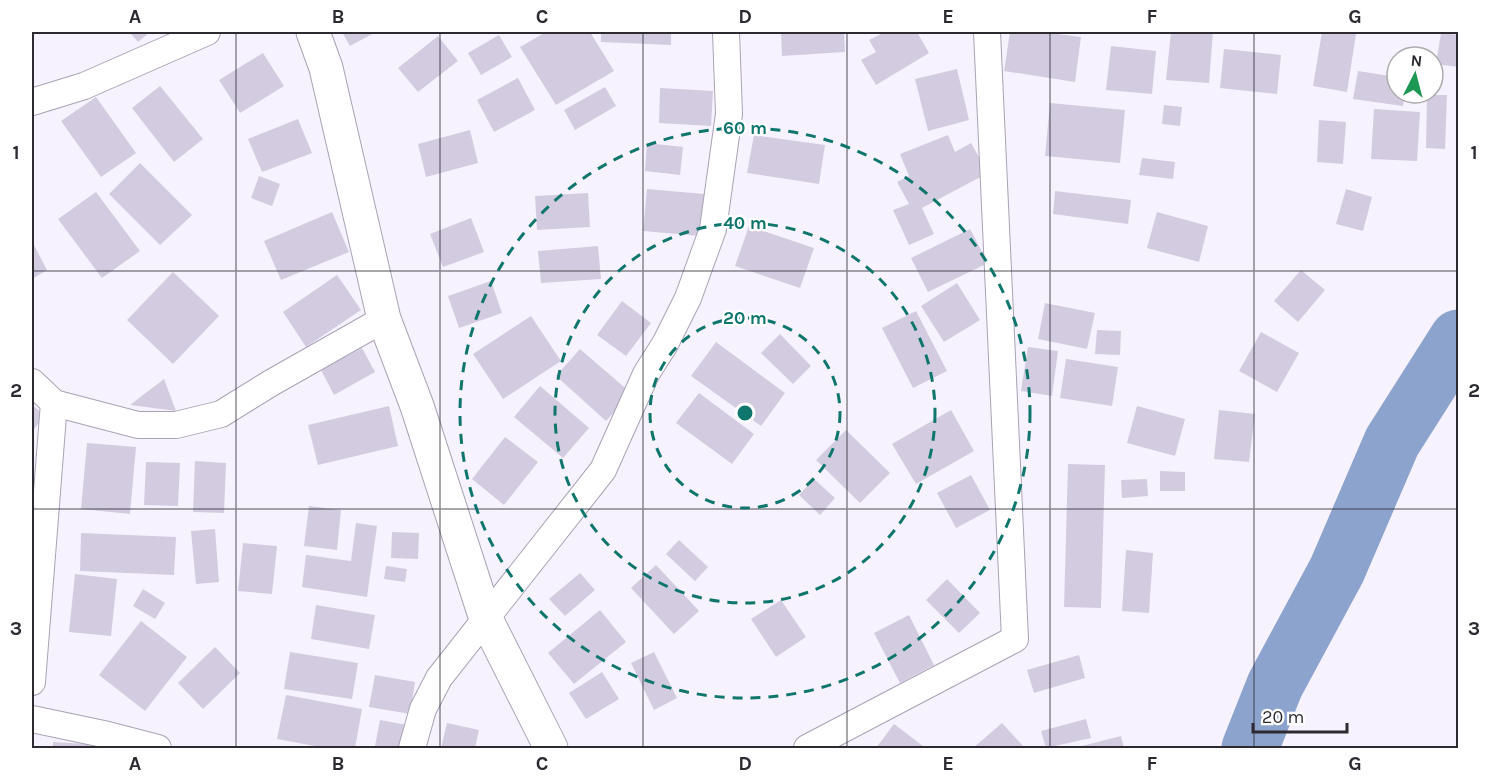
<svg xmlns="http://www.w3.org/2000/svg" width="1490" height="780" font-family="Karla,sans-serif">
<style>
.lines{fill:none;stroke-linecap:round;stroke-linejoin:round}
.river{stroke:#8ca3cd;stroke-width:57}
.building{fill:#d3cce0}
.street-casing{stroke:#a9a2b5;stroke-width:28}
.secondary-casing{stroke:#a9a2b5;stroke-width:35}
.street{stroke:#fff;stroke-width:26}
.secondary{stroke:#fff;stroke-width:33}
.grid{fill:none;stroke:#2d2a32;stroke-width:1.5;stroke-opacity:0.55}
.ring{fill:none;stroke:#0f766e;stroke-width:3;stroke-dasharray:10 8}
.centre{fill:#0f766e;stroke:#fff;stroke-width:3}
.ring-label{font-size:18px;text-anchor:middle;font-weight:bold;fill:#0f766e;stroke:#fff;stroke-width:4.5;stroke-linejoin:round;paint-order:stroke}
.neatline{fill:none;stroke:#2d2a32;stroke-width:2}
.grid-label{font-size:20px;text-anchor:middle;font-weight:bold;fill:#2d2a32}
</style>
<rect width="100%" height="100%" fill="#f7f2ff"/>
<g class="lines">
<path class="river" d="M1250,748L1275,685L1337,570L1392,442L1458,338"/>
</g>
<g class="building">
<path d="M129,32H150L138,42Z"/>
<path d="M342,32H376L350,46Z"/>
<path d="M546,32H590L614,71L556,105L520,47Z"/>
<path d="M601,32H671V45L601,42Z"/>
<path d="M781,32H844L845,52L782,56Z"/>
<path d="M885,32H917L929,53L876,85L861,60L876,52L869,40Z"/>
<path d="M1010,32H1042L1081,37L1075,82L1004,71Z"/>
<path d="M1171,32H1213L1209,83L1166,80Z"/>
<path d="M1322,32L1356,34L1347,92L1313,86Z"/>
<path d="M1441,33L1458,35V67L1436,64Z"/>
<path d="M499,35L512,57L481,75L468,53Z"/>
<path d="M438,36L458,61L418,92L398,68Z"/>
<path d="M1111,46L1156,51L1152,94L1106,90Z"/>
<path d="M1224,49L1281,55L1277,94L1220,88Z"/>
<path d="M263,53L284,86L240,113L219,80Z"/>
<path d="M957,69L969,120L928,131L915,79Z"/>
<path d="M1358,71L1397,77V93H1405L1403,106L1353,99Z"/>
<path d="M518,78L535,110L494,132L477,100Z"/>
<path d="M160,86L203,139L174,162L132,108Z"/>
<path d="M605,87L616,106L575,130L564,110Z"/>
<path d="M660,88L713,91L711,126L659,123Z"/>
<path d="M1427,95H1447L1445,149L1426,148Z"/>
<path d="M96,97L136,153L101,177L61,121Z"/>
<path d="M1050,103L1125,110L1120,163L1045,156Z"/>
<path d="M1164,105L1182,107L1180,126L1162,124Z"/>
<path d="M1374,109L1420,112L1417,161L1371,159Z"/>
<path d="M298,119L312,153L262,172L248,139Z"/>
<path d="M1319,120L1346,122L1343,164L1317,162Z"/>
<path d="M470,130L478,163L426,177L418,144Z"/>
<path d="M754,135L825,145L819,184L747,173Z"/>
<path d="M948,135L955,152L971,143L988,173L922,208L934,234L909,245L893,210L909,204L897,182L909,176L900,154Z"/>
<path d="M647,143L683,147L680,175L645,171Z"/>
<path d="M1142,158L1175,162L1173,179L1139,175Z"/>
<path d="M140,163L192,215L160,245L109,194Z"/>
<path d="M259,176L280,184L272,206L251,198Z"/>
<path d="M647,189L704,194L700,236L643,231Z"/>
<path d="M1346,189L1372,197L1363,231L1336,224Z"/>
<path d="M1055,191L1131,200L1128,224L1053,214Z"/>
<path d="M96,192L140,251L102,278L58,219Z"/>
<path d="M588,193L590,227L537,230L535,196Z"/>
<path d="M332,212L349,252L281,280L264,241Z"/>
<path d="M1157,212L1208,226L1199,262L1147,248Z"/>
<path d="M471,218L484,252L443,267L430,234Z"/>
<path d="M749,226L814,248L800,288L735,266Z"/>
<path d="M970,229L988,263L928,292L911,258Z"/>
<path d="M32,241L47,270L32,279Z"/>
<path d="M598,246L601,279L541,283L538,251Z"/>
<path d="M1301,270L1325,290L1298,322L1274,301Z"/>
<path d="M173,272L219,316L173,364L127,320Z"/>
<path d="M337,275L361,310L306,347L283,312Z"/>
<path d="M491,281L502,313L459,328L448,296Z"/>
<path d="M957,283L980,320L944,342L921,306Z"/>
<path d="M622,301L651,323L626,356L597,335Z"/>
<path d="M1045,303L1095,313L1087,349L1038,339Z"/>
<path d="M916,311L947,371L913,388L882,328Z"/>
<path d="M531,316L561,361L503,399L473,354Z"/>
<path d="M1097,330L1121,331L1120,355L1095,354Z"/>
<path d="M1261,332L1299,353L1277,392L1239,371Z"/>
<path d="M780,334L811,366L793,384L761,353Z"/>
<path d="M716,342L785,393L761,426L691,376Z"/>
<path d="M1028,347L1058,351L1052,396L1021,391Z"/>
<path d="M362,348L375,372L334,395L321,370Z"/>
<path d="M580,349L631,393L606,421L556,376Z"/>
<path d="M1066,359L1118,367L1112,406L1060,398Z"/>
<path d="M164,379L176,411L130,405Z"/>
<path d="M540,386L589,428L563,458L514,417Z"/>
<path d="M699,393L754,434L732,464L676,423Z"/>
<path d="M32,405L45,415L32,432Z"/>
<path d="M389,406L398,446L318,465L308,425Z"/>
<path d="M1137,406L1185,419L1175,456L1127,443Z"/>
<path d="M951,410L974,451L916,484L892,444Z"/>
<path d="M1219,410L1255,414L1249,462L1214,459Z"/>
<path d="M846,430L890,473L860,503L816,460Z"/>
<path d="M505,437L538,462L504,505L472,479Z"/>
<path d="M87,443L136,447L130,514L81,509Z"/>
<path d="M195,461L226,463L224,513L193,512Z"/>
<path d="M146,462L180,463L178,506L144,505Z"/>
<path d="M1068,464L1105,465L1101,608L1064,607Z"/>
<path d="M1160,471L1185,472V491H1160Z"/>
<path d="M971,475L990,510L956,528L937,493Z"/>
<path d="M814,479L835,498L820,515L799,495Z"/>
<path d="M1147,479L1148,496L1122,498L1121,480Z"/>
<path d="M309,506L341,510L337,550L304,546Z"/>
<path d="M356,523L377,526L367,597L302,587L306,555L351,561Z"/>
<path d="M215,529L219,582L196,584L191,531Z"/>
<path d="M392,532L419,533L418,559L391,558Z"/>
<path d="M81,533L176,537L174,575L80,571Z"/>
<path d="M679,540L708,567L695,581L666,554Z"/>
<path d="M243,543L277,546L272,594L238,591Z"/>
<path d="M1126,550L1153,553L1149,613L1122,611Z"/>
<path d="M656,565L699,611L674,634L631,588Z"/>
<path d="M386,566L407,569L405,582L384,579Z"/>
<path d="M580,573L595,590L565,616L549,599Z"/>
<path d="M75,574L117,579L111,636L69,632Z"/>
<path d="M947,579L980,613L959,633L926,600Z"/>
<path d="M143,589L165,603L155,619L133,606Z"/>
<path d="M781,600L806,637L776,657L751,619Z"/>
<path d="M316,605L375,615L369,649L311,639Z"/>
<path d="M600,610L626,642L574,684L548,653Z"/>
<path d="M909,615L934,665L900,683L874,633Z"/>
<path d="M141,621L187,657L145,711L99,675Z"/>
<path d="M215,647L240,673L203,709L178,683Z"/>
<path d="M290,652L358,663L352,699L284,689Z"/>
<path d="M654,652L677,698L654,710L631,663Z"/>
<path d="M1079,655L1085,678L1034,693L1027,670Z"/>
<path d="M602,672L619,699L586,719L569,693Z"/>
<path d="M375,675L415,682L410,714L369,707Z"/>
<path d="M286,695L362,709L355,748H325L277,739Z"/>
<path d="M1086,719L1091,738L1046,748L1041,731Z"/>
<path d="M380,720L407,725L403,748L375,746Z"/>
<path d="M447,723L479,730L475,748H441Z"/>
<path d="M1002,723L1025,748H973Z"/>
<path d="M894,724L923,746L921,748H876Z"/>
<path d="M1121,736L1124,748H1074Z"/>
<path d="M53,742L89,744V748H53Z"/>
</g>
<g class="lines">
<g class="street-casing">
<g id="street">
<path d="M32,102L84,86L207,32"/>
<path d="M32,382L54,403L138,425H176L221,414L271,383L384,319"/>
<path d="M32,682L54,403"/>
<path d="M32,719L108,735L158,748"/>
<path d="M412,748L423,709L439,678L603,470L646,374L665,344L688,298L713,229L729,114L726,32"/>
<path d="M807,748L1015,639L987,32"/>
</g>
</g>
<g class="secondary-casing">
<path id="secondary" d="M313,32L326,68L384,319L417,406L486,619L551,748"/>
</g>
<use href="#street" class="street"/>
<use href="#secondary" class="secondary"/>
</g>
<path class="grid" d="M236,32V748M440,32V748M643,32V748M847,32V748M1050,32V748M1254,32V748M32,271H1458M32,509H1458"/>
<g class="ring">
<circle cx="745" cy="413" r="95"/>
<circle cx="745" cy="413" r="190"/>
<circle cx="745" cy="413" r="285"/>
</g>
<circle cx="745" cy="413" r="9" class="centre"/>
<g class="ring-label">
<text x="745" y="134">60 m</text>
<text x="745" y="229">40 m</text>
<text x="745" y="324">20 m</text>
</g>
<rect width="1490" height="780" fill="none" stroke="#ffffff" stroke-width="66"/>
<g transform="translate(1415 75) rotate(6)"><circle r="28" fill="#ffffff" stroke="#abaaad" stroke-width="1.5"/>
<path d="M0-4.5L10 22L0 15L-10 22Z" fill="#1d9754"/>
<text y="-9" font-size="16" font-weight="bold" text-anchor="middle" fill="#2d2a32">N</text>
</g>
<path d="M1253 723v9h94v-9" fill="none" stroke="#2d2a32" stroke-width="3"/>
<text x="1262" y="723" font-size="18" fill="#2d2a32" stroke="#ffffff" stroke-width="4.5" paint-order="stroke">20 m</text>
<rect x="33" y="33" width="1424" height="714" class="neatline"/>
<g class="grid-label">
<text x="135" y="23">A</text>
<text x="338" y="23">B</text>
<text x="542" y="23">C</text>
<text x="745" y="23">D</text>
<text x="948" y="23">E</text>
<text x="1152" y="23">F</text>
<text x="1355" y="23">G</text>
<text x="16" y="159">1</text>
<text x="1474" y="159">1</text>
<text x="16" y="397">2</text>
<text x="1474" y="397">2</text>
<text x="16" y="635">3</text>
<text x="1474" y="635">3</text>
<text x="135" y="770">A</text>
<text x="338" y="770">B</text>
<text x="542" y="770">C</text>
<text x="745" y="770">D</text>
<text x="948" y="770">E</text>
<text x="1152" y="770">F</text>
<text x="1355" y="770">G</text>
</g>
</svg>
